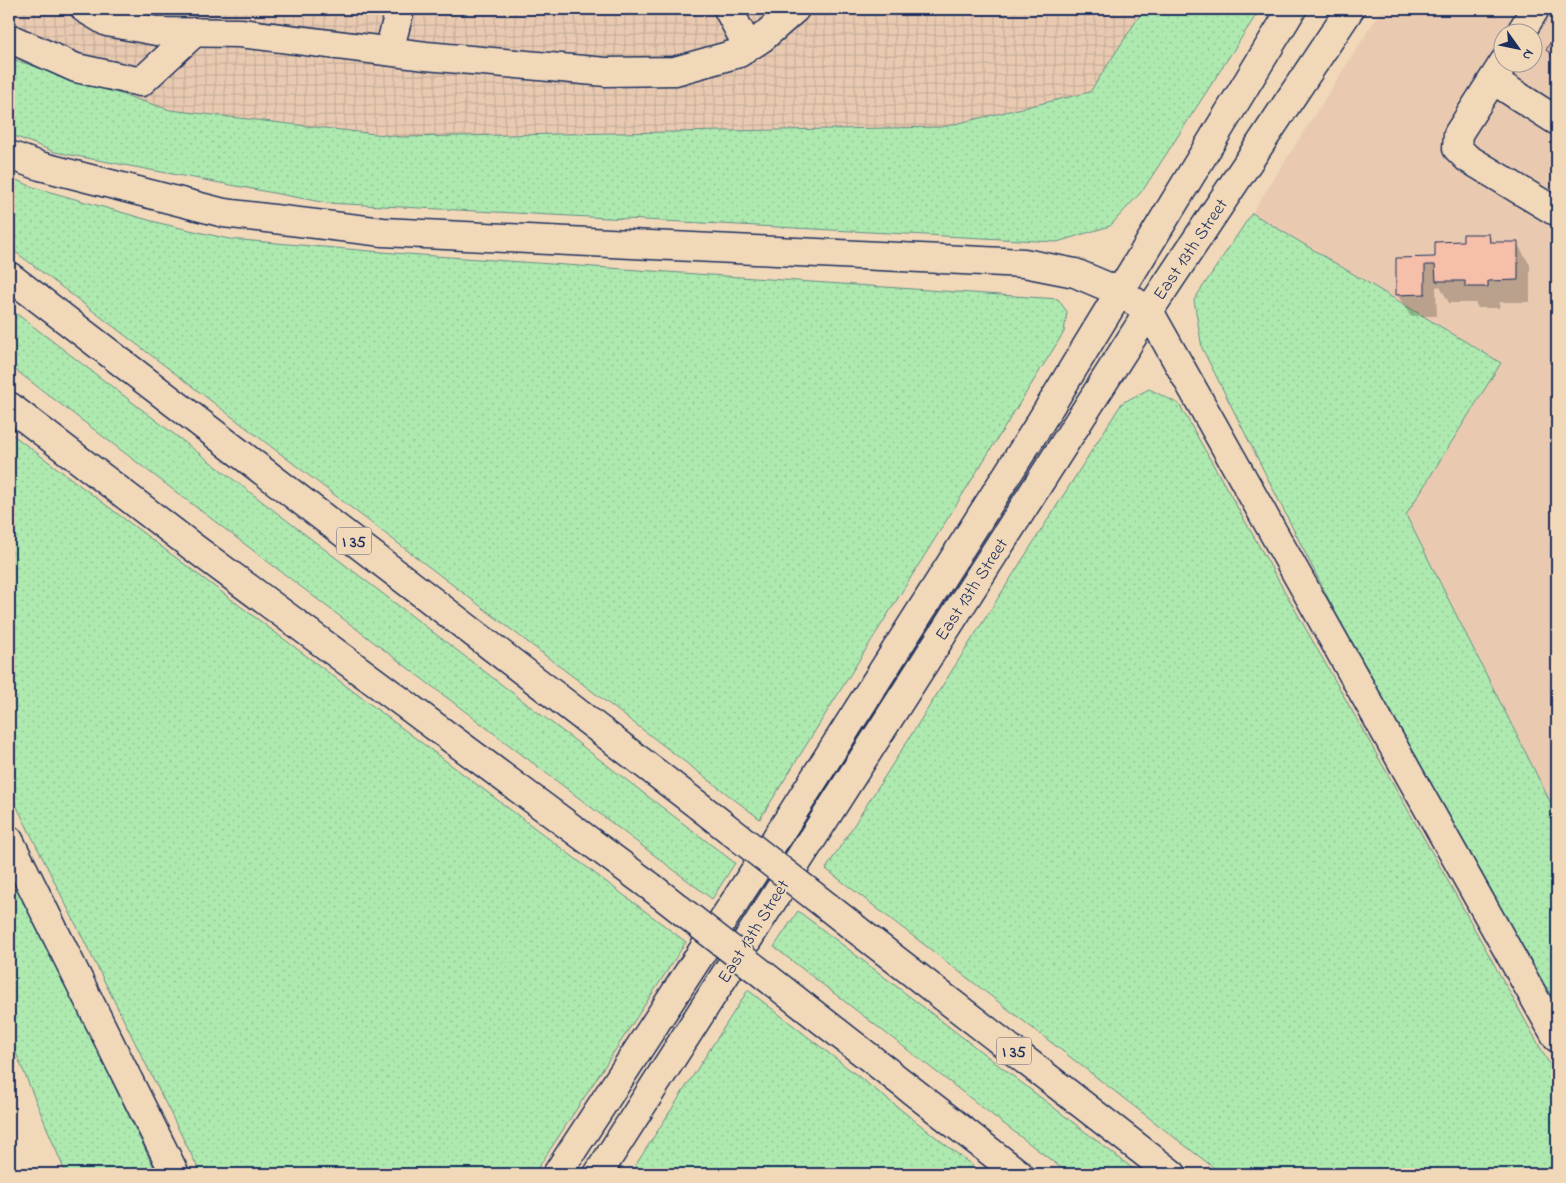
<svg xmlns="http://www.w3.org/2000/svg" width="1566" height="1183" font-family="'Indie Flower',sans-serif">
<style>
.built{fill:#e9cab1;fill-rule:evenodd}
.industrial{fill:url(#industrial-grid)}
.grass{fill:url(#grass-dots);stroke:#648c86}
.shadow{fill:#0003}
.building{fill:#f6bfa9;stroke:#1b2f5e}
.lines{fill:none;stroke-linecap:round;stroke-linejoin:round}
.minor-casing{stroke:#1b2f5e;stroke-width:31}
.major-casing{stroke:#1b2f5e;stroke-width:31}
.highway-casing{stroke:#1b2f5e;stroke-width:31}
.minor{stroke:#f1d8b9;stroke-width:28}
.major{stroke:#f1d8b9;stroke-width:28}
.highway{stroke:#f1d8b9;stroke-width:28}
.highway-bridge-casing{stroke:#1b2f5e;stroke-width:31;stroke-linecap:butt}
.highway-bridge{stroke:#f1d8b9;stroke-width:28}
.labels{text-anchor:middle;stroke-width:4;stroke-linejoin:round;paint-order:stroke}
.shield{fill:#f1d8b9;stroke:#5b6279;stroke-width:1}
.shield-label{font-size:16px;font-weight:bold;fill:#1b2f5e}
.street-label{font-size:18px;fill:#1b2f5e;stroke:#f1d8b9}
</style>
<defs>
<pattern id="industrial-grid" width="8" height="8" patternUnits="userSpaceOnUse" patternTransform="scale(1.25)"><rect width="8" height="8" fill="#e9cab1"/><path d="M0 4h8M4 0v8" fill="none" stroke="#c7ae9b"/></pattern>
<pattern id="grass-dots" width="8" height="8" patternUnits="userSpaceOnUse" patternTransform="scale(1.25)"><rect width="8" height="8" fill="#aeeaaf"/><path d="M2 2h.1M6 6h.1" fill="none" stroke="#95c999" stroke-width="1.8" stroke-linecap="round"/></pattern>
</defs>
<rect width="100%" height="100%" fill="#f1d8b9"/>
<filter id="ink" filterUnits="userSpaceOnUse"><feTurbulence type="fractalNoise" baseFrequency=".02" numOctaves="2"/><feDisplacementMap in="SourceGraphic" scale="10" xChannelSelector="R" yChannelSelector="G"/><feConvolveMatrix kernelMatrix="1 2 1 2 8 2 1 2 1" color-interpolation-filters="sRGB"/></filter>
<g filter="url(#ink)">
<path class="built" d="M1382,9H1557V815L1406,515L1501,363L1252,213ZM1504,32H1534V62H1504Z"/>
<path class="industrial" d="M9,9H1144L1090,92L942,127L401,137L170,110L9,58Z"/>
<g class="grass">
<path d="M1144,9H1260L1143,190L1110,226L1057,242L327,203L55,152L9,134V58L170,110L401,137L942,127L1090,92Z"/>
<path d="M9,177L33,187L159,223L229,239L406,254L1058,299L1067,312L1064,332L760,819L9,247Z"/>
<path d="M1252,213L1501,363L1406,515L1557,815V1007L1333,608L1202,348L1194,300Z"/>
<path d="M9,308L735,863L712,899L9,365Z"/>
<path d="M1149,389L1179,404L1448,881L1557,1078V1174H1222L826,869L1122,403Z"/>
<path d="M9,432L686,942L534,1174H201L9,791Z"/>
<path d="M9,867L157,1174H66L9,1036Z"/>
<path d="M798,911L844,946L1140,1174H1069L774,947Z"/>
<path d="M748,990L983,1174H630Z"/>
</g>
<g class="shadow">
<path d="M102,9H142L130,27Z"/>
<path d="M1557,34V67L1547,50Z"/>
<path d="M1489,235L1493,243H1517L1530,265V302H1500L1499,308H1478L1475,303H1449L1440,286L1436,287L1437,316H1410L1397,294V259L1437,258L1464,242Z"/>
</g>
<g class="building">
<path d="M1557,31V57L1546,50Z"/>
<path d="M1463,234H1489L1490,242H1518V280L1488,281V287H1465V281H1436L1435,265H1425V294L1396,295V258L1435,257V242L1463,241Z"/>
</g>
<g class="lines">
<g class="minor-casing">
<g id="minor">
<path d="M85,9L107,22L162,32L240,33L426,56L606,72L675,71L739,53L762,38L795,9"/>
<path d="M728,9L748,47"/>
<path d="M1521,32L1535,9"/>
<path d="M9,38L76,68L141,82L195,32"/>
<path d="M389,51L400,9"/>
<path d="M1504,62L1458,134L1457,148L1467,158L1553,210L1557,211"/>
<path d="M1493,80L1557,121"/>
</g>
</g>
<g class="major-casing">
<g id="major">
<path d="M557,1174L788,820L1035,431L1292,9"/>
<path d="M598,1174L1149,311L1350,9"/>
</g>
</g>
<g class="highway-casing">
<g id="highway">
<path d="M9,155L40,166L224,213L383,232L1024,263L1075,273L1120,292L1149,311L1557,1038"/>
<path d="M9,276L699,806"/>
<path d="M9,406L193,547L650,886"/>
<path d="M9,840L175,1174"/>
<path d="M856,929L1172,1174"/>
<path d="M806,1008L1019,1174"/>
</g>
</g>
<use href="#minor" class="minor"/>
<use href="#major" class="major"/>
<use href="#highway" class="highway"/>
<g class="highway-bridge-casing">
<g id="highway-bridge">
<path d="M699,806L856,929"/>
<path d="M650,886L806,1008"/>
</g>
</g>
<use href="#highway-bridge" class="highway-bridge"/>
</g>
</g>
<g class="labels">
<g class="shield">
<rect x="336.5" y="527.5" width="35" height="27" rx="4"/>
<rect x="996.5" y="1037.5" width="35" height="27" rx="4"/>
</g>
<g class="shield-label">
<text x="354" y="547">I 35</text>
<text x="1014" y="1057">I 35</text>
</g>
<g class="street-label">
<text transform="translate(1190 249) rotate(-56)" y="6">East 13th Street</text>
<text transform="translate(971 589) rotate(-57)" y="6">East 13th Street</text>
<text transform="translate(753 931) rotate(-58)" y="6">East 13th Street</text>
</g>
</g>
<rect width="1566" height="1183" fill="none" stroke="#f1d8b9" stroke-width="30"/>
<rect x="15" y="15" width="1536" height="1153" fill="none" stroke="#1b2f5e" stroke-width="2" filter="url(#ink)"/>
<g transform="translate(1518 48) rotate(123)"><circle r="24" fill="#f1d8b9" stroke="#9b9495"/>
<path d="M0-4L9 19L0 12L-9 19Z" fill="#1b2f5e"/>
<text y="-8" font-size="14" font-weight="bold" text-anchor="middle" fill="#1b2f5e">N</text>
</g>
</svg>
